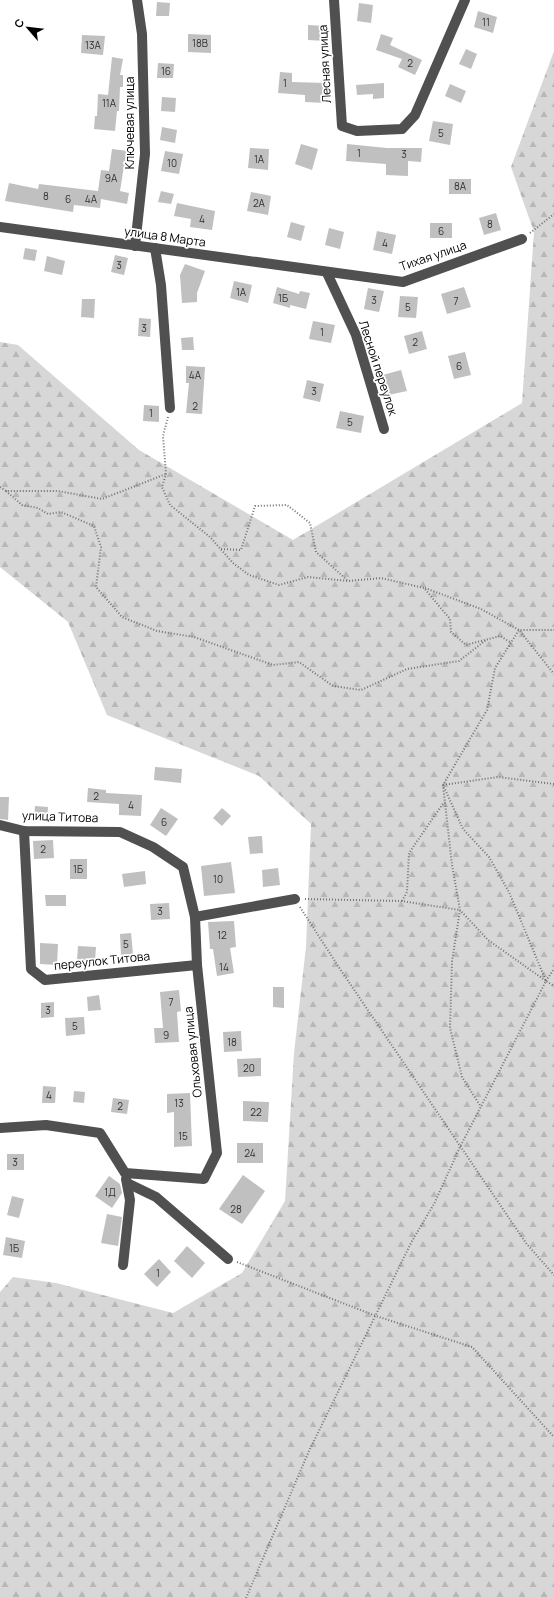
<svg xmlns="http://www.w3.org/2000/svg" width="554" height="1598" font-family="Manrope,sans-serif">
<style>
.forest{fill:url(#forest-firs)}
.building{fill:#c0c0c0}
.lines{fill:none;stroke-linecap:round;stroke-linejoin:round}
.path{stroke:#727272;stroke-width:2;stroke-dasharray:1 2;stroke-linecap:butt}
.minor{stroke:#505050;stroke-width:10}
.labels{text-anchor:middle;stroke-width:3.5;stroke-linejoin:round;paint-order:stroke}
.number-label{font-size:10px;fill:#303030}
.street-label{font-size:12px;fill:#000;stroke:#fff}
</style>
<defs>
<pattern id="forest-firs" width="22" height="20" patternUnits="userSpaceOnUse"><rect width="22" height="20" fill="#d7d7d7"/><path d="M5 1l3.5 6h-7zM16 11l3.5 6h-7z" fill="#b7b7b7"/></pattern>
</defs>
<rect width="100%" height="100%" fill="#fff"/>
<path class="forest" d="M554,51V1598H0V1292L13,1277L56,1283L173,1313L242,1273L285,1201L294,1053L306,947L311,824L259,776L107,715L68,622L0,567V342L18,345L139,450L293,540L522,403L534,232L511,167Z"/>
<g class="building">
<path d="M157,2L170,3L169,16H156Z"/>
<path d="M359,3L373,5L371,23L357,21Z"/>
<path d="M478,11L497,17L493,33L474,27Z"/>
<path d="M308,25L326,26L325,41L308,40Z"/>
<path d="M188,34L211,35V53L188,52Z"/>
<path d="M381,34L393,38L390,45L422,60L415,75L398,67L402,59L376,50Z"/>
<path d="M82,35L105,36L103,55L81,53Z"/>
<path d="M466,49L477,54L471,69L459,64Z"/>
<path d="M112,57L123,59L120,75H123V87H120L119,111H117L115,131L94,129L95,116H97L98,94L108,95Z"/>
<path d="M158,63L174,64L173,78H157Z"/>
<path d="M280,72L292,73V82L327,83L326,103L305,102V95L278,93Z"/>
<path d="M384,83V98L373,99V94L357,95L356,85Z"/>
<path d="M450,84L466,91L461,103L445,96Z"/>
<path d="M162,97L176,98L175,112L161,111Z"/>
<path d="M433,121L453,124L450,145L429,141Z"/>
<path d="M162,127L177,130L175,143L160,140Z"/>
<path d="M301,144L318,149L312,170L295,164Z"/>
<path d="M347,144L387,148H422L421,162L408,161V176L386,175V164L346,161Z"/>
<path d="M250,148L269,149L268,170L248,168Z"/>
<path d="M112,149L128,151L126,166H124L120,191L129,193L127,204L101,199L100,208L74,205L73,212L5,201L9,183L38,189L39,184L98,191L101,170L109,171Z"/>
<path d="M165,151L183,154L179,174L161,171Z"/>
<rect x="449" y="179" width="22" height="15"/>
<path d="M161,191L174,194L171,204L158,202Z"/>
<path d="M251,192L271,196L268,215L247,211Z"/>
<path d="M177,203L215,211L212,230L190,227L191,219L174,216Z"/>
<path d="M496,213L501,230L484,235L479,218Z"/>
<path d="M291,222L305,226L301,241L287,237Z"/>
<rect x="430" y="223" width="22" height="15"/>
<path d="M329,228L344,232L340,249L325,245Z"/>
<path d="M377,231L396,235L392,254L373,250Z"/>
<path d="M25,248L37,250L35,261L23,259Z"/>
<path d="M115,255L128,258L124,275L111,272Z"/>
<path d="M47,256L65,261L62,275L44,271Z"/>
<path d="M185,264L205,271L197,293V302L182,303L180,275Z"/>
<path d="M234,281L252,285L248,303L230,298Z"/>
<path d="M277,287L299,294L300,291L310,293L306,309L290,305V308L273,303Z"/>
<path d="M464,287L471,307L447,314L441,294Z"/>
<path d="M368,288L384,291L379,312L364,309Z"/>
<path d="M400,296L418,297L416,318L398,317Z"/>
<path d="M82,299H95L94,318L81,317Z"/>
<path d="M139,318L151,319L150,337L138,336Z"/>
<path d="M313,321L335,325L331,343L309,339Z"/>
<path d="M422,331L427,349L409,354L404,336Z"/>
<path d="M193,337L194,350H182L181,338Z"/>
<path d="M465,352L471,375L454,379L448,356Z"/>
<path d="M186,366L205,367L202,414L186,413L189,383H186Z"/>
<path d="M401,370L407,391L384,396L379,376Z"/>
<path d="M307,380L324,384L320,402L303,398Z"/>
<path d="M144,405L159,406V422L143,421Z"/>
<path d="M340,411L364,416L361,433L336,428Z"/>
<path d="M155,767L182,769L181,783L154,780Z"/>
<path d="M88,788L106,790V793L142,795L141,816L119,815V804L87,802Z"/>
<path d="M0,797H9L8,820L0,819Z"/>
<path d="M35,806L48,807L47,820L34,819Z"/>
<path d="M161,808L178,819L166,836L150,825Z"/>
<path d="M222,808L231,816L222,826L213,818Z"/>
<path d="M262,836L263,853L250,854L248,837Z"/>
<path d="M53,840L54,858L34,859L33,841Z"/>
<rect x="70" y="859" width="17" height="20"/>
<path d="M231,862L235,893L204,896L201,866Z"/>
<path d="M278,868L280,885L263,887L262,870Z"/>
<path d="M145,871L146,884L124,887L122,874Z"/>
<path d="M45,895H66V906H46Z"/>
<path d="M169,903L170,919L151,920L150,904Z"/>
<path d="M234,921L236,947L230,948L234,973L217,976L213,949H210L208,922Z"/>
<path d="M131,933L133,954L121,955L120,934Z"/>
<path d="M40,943L58,944L57,965L40,964Z"/>
<path d="M78,946L96,947L95,961L77,960Z"/>
<path d="M273,987H284V1008L273,1007Z"/>
<path d="M179,990L181,1011L177,1012L179,1042L155,1043L154,1028H163L160,992Z"/>
<path d="M99,995L101,1010L88,1011L87,997Z"/>
<path d="M54,1002V1017L41,1018V1003Z"/>
<path d="M84,1017L85,1034L66,1036L65,1018Z"/>
<path d="M241,1031L242,1051L224,1052L223,1032Z"/>
<path d="M261,1058V1076L238,1077L237,1059Z"/>
<path d="M43,1086L56,1087L55,1103H42Z"/>
<path d="M74,1091L85,1092L84,1103L73,1102Z"/>
<path d="M190,1093L192,1146L174,1147V1112L167,1113V1094Z"/>
<path d="M113,1098L129,1100L127,1114L111,1112Z"/>
<path d="M243,1101L269,1102L268,1122L243,1121Z"/>
<rect x="237" y="1143" width="26" height="20"/>
<rect x="7" y="1154" width="17" height="16"/>
<path d="M243,1175L265,1191L242,1224L219,1209Z"/>
<path d="M109,1176L120,1184L122,1193L112,1208L95,1196Z"/>
<path d="M12,1196L24,1199L19,1218L7,1215Z"/>
<path d="M107,1214L122,1217L118,1246L101,1243Z"/>
<path d="M6,1237L25,1241L22,1258L3,1255Z"/>
<path d="M187,1246L205,1263L192,1278L174,1261Z"/>
<path d="M159,1259L171,1272L157,1287L144,1274Z"/>
</g>
<g class="lines">
<g class="path">
<path d="M530,233L554,214"/>
<path d="M168,417L163,436L166,474L162,487L170,505L210,537L233,563L249,575L279,585L308,577L348,581L381,578L424,588L450,619L451,632L466,645L500,636L510,642"/>
<path d="M0,487L6,491H58L102,499L166,474"/>
<path d="M6,491L22,505L38,508L48,514L61,512L94,526L101,547L96,587L122,617L157,631L194,637L273,665L299,662L333,686L361,690L407,669L459,661L486,640"/>
<path d="M221,549L241,550L255,506L287,505L310,523L316,552L347,580"/>
<path d="M425,588L481,609L519,630L554,674"/>
<path d="M554,784L498,777L443,785L463,829L489,857L509,892L546,981L554,986"/>
<path d="M305,899L401,901L460,910L452,961L450,1028L462,1077L481,1107"/>
<path d="M402,901L407,892L409,853L444,802"/>
<path d="M300,907L340,969L526,1243L554,1275"/>
<path d="M546,981L554,969"/>
<path d="M237,1262L376,1316L472,1347L554,1437"/>
<path d="M246,1598L309,1451L412,1241L434,1204L460,1147L546,981L488,940L460,910L452,865L443,785L487,710L495,668L519,630H554"/>
</g>
<g class="minor">
<path d="M334,0L342,126L357,131L402,129L415,115L465,0"/>
<path d="M0,227L403,282L522,239"/>
<path d="M135,246L145,154L142,34L137,0"/>
<path d="M155,248L161,285L170,408"/>
<path d="M327,273L356,335L384,429"/>
<path d="M0,825L24,831L120,832L153,847L183,867L195,917L197,965L217,1153L204,1179L125,1173L100,1133L46,1125L0,1128"/>
<path d="M24,831L31,969L45,980L197,965"/>
<path d="M195,917L295,899"/>
<path d="M127,1183L156,1197L228,1259"/>
<path d="M123,1265L130,1200L126,1179"/>
</g>
</g>
<g class="labels">
<g class="number-label">
<text x="486" y="26">11</text>
<text x="200" y="47">18В</text>
<text x="93" y="49">13А</text>
<text x="410" y="67">2</text>
<text x="166" y="75">16</text>
<text x="285" y="87">1</text>
<text x="109" y="107">11А</text>
<text x="441" y="137">5</text>
<text x="359" y="157">1</text>
<text x="404" y="158">3</text>
<text x="259" y="163">1А</text>
<text x="172" y="167">10</text>
<text x="111" y="182">9А</text>
<text x="460" y="190">8А</text>
<text x="46" y="200">8</text>
<text x="68" y="203">6</text>
<text x="91" y="203">4А</text>
<text x="259" y="207">2А</text>
<text x="202" y="223">4</text>
<text x="490" y="228">8</text>
<text x="441" y="235">6</text>
<text x="385" y="247">4</text>
<text x="119" y="269">3</text>
<text x="241" y="296">1А</text>
<text x="283" y="302">1Б</text>
<text x="374" y="304">3</text>
<text x="456" y="305">7</text>
<text x="408" y="311">5</text>
<text x="144" y="332">3</text>
<text x="322" y="336">1</text>
<text x="415" y="346">2</text>
<text x="459" y="370">6</text>
<text x="195" y="379">4А</text>
<text x="314" y="395">3</text>
<text x="195" y="410">2</text>
<text x="151" y="417">1</text>
<text x="350" y="426">5</text>
<text x="96" y="800">2</text>
<text x="131" y="809">4</text>
<text x="164" y="826">6</text>
<text x="43" y="853">2</text>
<text x="78" y="873">1Б</text>
<text x="218" y="883">10</text>
<text x="160" y="915">3</text>
<text x="222" y="939">12</text>
<text x="126" y="948">5</text>
<text x="224" y="971">14</text>
<text x="171" y="1006">7</text>
<text x="48" y="1014">3</text>
<text x="75" y="1030">5</text>
<text x="166" y="1039">9</text>
<text x="232" y="1046">18</text>
<text x="249" y="1072">20</text>
<text x="49" y="1099">4</text>
<text x="179" y="1107">13</text>
<text x="120" y="1110">2</text>
<text x="256" y="1116">22</text>
<text x="183" y="1140">15</text>
<text x="250" y="1157">24</text>
<text x="15" y="1166">3</text>
<text x="110" y="1196">1Д</text>
<text x="236" y="1213">28</text>
<text x="14" y="1252">1Б</text>
<text x="158" y="1277">1</text>
</g>
<g class="street-label">
<text transform="translate(325 64) rotate(-93)" y="4">Лесная улица</text>
<text transform="translate(130 123) rotate(-90)" y="4">Ключевая улица</text>
<text transform="translate(165 237) rotate(8)" y="4">улица 8 Марта</text>
<text transform="translate(433 256) rotate(-19)" y="4">Тихая улица</text>
<text transform="translate(378 368) rotate(72)" y="4">Лесной переулок</text>
<text transform="translate(60 817) rotate(2)" y="4">улица Титова</text>
<text transform="translate(102 961) rotate(-6)" y="4">переулок Титова</text>
<text transform="translate(193 1052) rotate(-96)" y="4">Ольховая улица</text>
</g>
</g>
<g transform="translate(28 28) rotate(298)" stroke="#ffffff" stroke-width="3" paint-order="stroke">
<path d="M0-3L7 15L0 10L-7 15Z" fill="#000000"/>
<text y="-6" font-size="11" font-weight="bold" text-anchor="middle" fill="#000000">С</text>
</g>
</svg>
